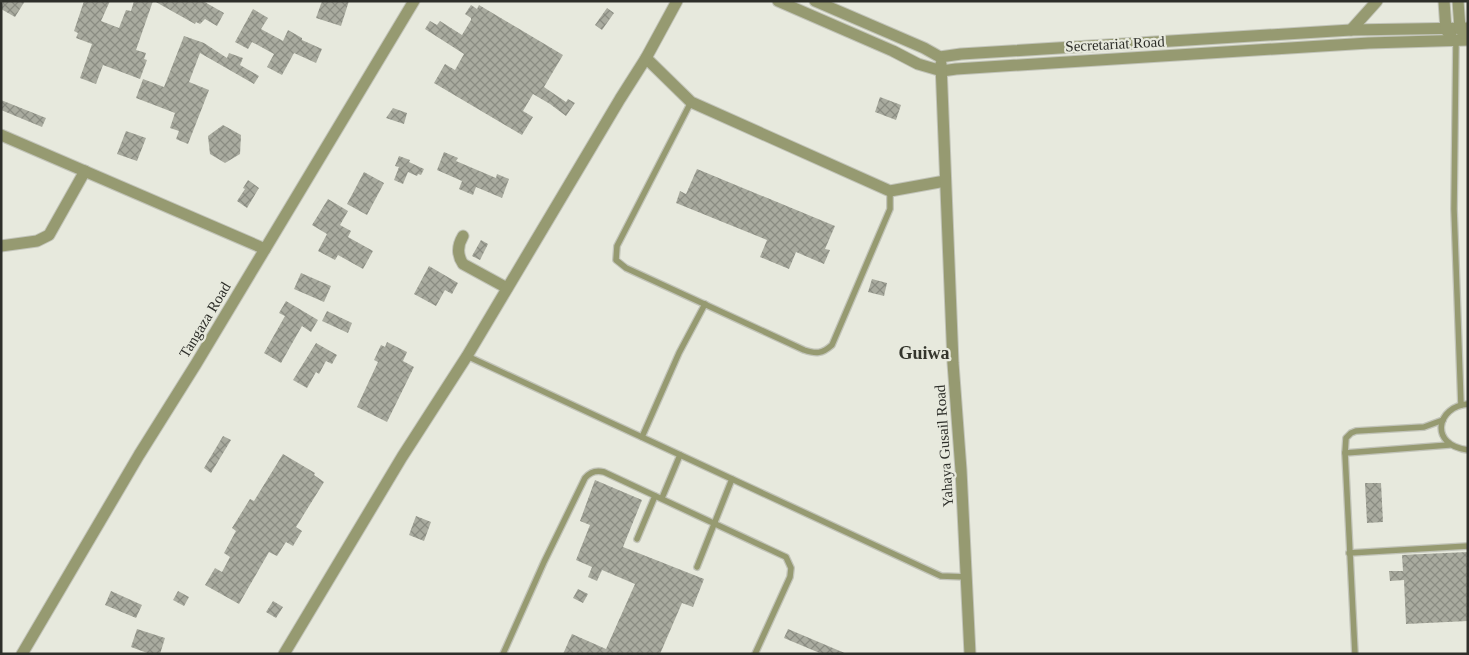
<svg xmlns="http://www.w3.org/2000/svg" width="1469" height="655" font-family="Georgia,serif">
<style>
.building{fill:url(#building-cross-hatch)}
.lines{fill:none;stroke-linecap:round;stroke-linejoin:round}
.service-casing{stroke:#c2c4b9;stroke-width:8}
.minor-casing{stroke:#c2c4b9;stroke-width:13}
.service{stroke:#969a71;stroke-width:5.5}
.minor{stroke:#969a71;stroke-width:11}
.labels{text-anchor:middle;stroke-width:4.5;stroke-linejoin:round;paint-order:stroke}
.street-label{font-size:15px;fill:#2e2f2a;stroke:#e7e9dd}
.quarter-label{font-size:18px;font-weight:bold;fill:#34352c;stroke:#e7e9dd}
</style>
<defs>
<pattern id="building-cross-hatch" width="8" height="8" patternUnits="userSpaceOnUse" patternTransform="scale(1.25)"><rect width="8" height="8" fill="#a9ab9f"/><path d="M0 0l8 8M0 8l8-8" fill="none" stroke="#8a8c82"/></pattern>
</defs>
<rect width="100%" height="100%" fill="#e7e9dd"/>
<g class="building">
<path d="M3,1H25L15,17L1,9Z"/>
<path d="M84,1H110L101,21L119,28L126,10L131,11L134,1H153L136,50L146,53L144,59L147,60L140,79L103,65L96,84L80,78L92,44L76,38L78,33L74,31Z"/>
<path d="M154,1H203L224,13L217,26L205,19L200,24L196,22L195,24Z"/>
<path d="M322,1H349L341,26L316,18Z"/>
<path d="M471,5L477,9L479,5L563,55L544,87L566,102L568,99L575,103L566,116L550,104L533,94L523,111L533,117L522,135L434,83L445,64L455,70L464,54L425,29L430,21L437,25L440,21L462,35L471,20V18L465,14Z"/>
<path d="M607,8L614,13L602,30L595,25Z"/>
<path d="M253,9L268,18L261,29L283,41L288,30L302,38V40L322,49L316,63L294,53L282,75L267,67L274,54L252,42L248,49L235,42Z"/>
<path d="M184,36L204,43L227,58L229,53L243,58L240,65L259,76L254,84L200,53L189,82L209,90L188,144L176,139L179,131L170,128L175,113L136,98L143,79L164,87Z"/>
<path d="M880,97L901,105L896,120L875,112Z"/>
<path d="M1,100L46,118L42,127L1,110Z"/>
<path d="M393,108L407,113L404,124L386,118Z"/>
<path d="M223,125L241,135L240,154L225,163L210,154L208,136Z"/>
<path d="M126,131L146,138L137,161L117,154Z"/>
<path d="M444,152L458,158L456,161L496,178L497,174L509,179L502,198L476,187L473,195L459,189L462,181L437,170Z"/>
<path d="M399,156L410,160L409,162L424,169L421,175L418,174L417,176L408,172L403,184L394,180L399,167L395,166Z"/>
<path d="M697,169L835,226L825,249L830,250L824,264L796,252L789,269L760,257L767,240L676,203L680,191L686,194Z"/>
<path d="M364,172L384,183L367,215L347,204Z"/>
<path d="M248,180L259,188L247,208L237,201L245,189L243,188Z"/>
<path d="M328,199L348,211L340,225L351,231L348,237L373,251L363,269L338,255L335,260L318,251L327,234L312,225Z"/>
<path d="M481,240L488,244L480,260L472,256Z"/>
<path d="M429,266L458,283L452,294L445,290L436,306L414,294Z"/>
<path d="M301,273L331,286L324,302L294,289Z"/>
<path d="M872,279L887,283L884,296L868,292Z"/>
<path d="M286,301L318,320L311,332L302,326L281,363L264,353L285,316L279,313Z"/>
<path d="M327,311L352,323L348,333L322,321Z"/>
<path d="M387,342L407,352L403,361L414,367L387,422L357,407L378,362L374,360L381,345L385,347Z"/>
<path d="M316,343L337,355L332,364L326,361L319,374L316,372L307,388L293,380Z"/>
<path d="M223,436L231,440L211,473L204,468Z"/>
<path d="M283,454L315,473L314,475L324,482L296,527L302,531L293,546L286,542L277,556L269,552L239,604L205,585L215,568L222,572L230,557L224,553L236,531L232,528L250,499L254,501Z"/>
<path d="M595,480L642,500L623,547L704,579L693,607L682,603L660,654H563L572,634L606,649L635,584L602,570L597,581L588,577L592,567L576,560L590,525L580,521Z"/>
<path d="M1365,483H1381L1383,522L1367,523Z"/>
<path d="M416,516L431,522L424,541L409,535Z"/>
<path d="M1468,552V621L1406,624L1404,580L1390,581L1389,571H1403L1402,555Z"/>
<path d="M578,589L588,594L583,603L573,598Z"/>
<path d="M111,591L142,605L136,618L105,605Z"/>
<path d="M178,591L189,597L184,606L173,600Z"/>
<path d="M273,601L283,607L276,618L266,612Z"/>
<path d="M137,629L165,638L160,654H150L131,647Z"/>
<path d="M788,629L847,654H822L784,638Z"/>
</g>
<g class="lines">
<g class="service-casing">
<g id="service">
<path d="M1456,41L1454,209L1461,405"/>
<path d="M691,102L617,246L616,260L626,268L804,350C816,354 822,354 832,345L890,209V191"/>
<path d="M467,356L941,576L967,577"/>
<path d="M1468,404C1437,406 1428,445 1468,450"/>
<path d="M642,437L679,353L705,304"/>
<path d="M1345,453L1449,445"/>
<path d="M662,498L680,455"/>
<path d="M637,539L655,496"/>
<path d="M1349,553L1468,546"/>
<path d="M697,567L732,479"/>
<path d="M503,654L544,562L585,478C590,472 597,470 604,472L786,557L791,568L790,577L755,654"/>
<path d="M1355,654L1345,453L1346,438L1351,433L1356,431L1424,427L1443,420"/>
</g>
</g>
<g class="minor-casing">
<g id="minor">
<path d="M778,1L893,51L918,64L942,71L956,69L1369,43L1468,40"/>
<path d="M815,1L924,48L940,57L961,54L1351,30L1468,28"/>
<path d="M1444,1L1446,30L1451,35"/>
<path d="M1458,1L1460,29L1463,33"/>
<path d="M1351,30L1377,1"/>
<path d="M646,58L691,102L890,191L945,181"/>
<path d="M941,64L953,363L961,470L970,654"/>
<path d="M1,135L265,249"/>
<path d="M463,236C457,246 457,255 463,264L507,288"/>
<path d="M1,246L37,241L49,235L85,171"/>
<path d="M22,654L139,455L196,364L414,1"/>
<path d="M284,654L402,457L467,356L620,99L646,58L677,1"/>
</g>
</g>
<use href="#service" class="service"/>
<use href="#minor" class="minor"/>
</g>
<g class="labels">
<g class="street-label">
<text transform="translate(1115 44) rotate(-3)" y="5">Secretariat Road</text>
<text transform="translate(205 320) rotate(-59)" y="5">Tangaza Road</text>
<text transform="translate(944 446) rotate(-94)" y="5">Yahaya Gusail Road</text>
</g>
<g class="quarter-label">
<text x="924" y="359">Guiwa</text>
</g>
</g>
<rect width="1469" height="655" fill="none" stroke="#2e2f2a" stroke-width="5"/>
</svg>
